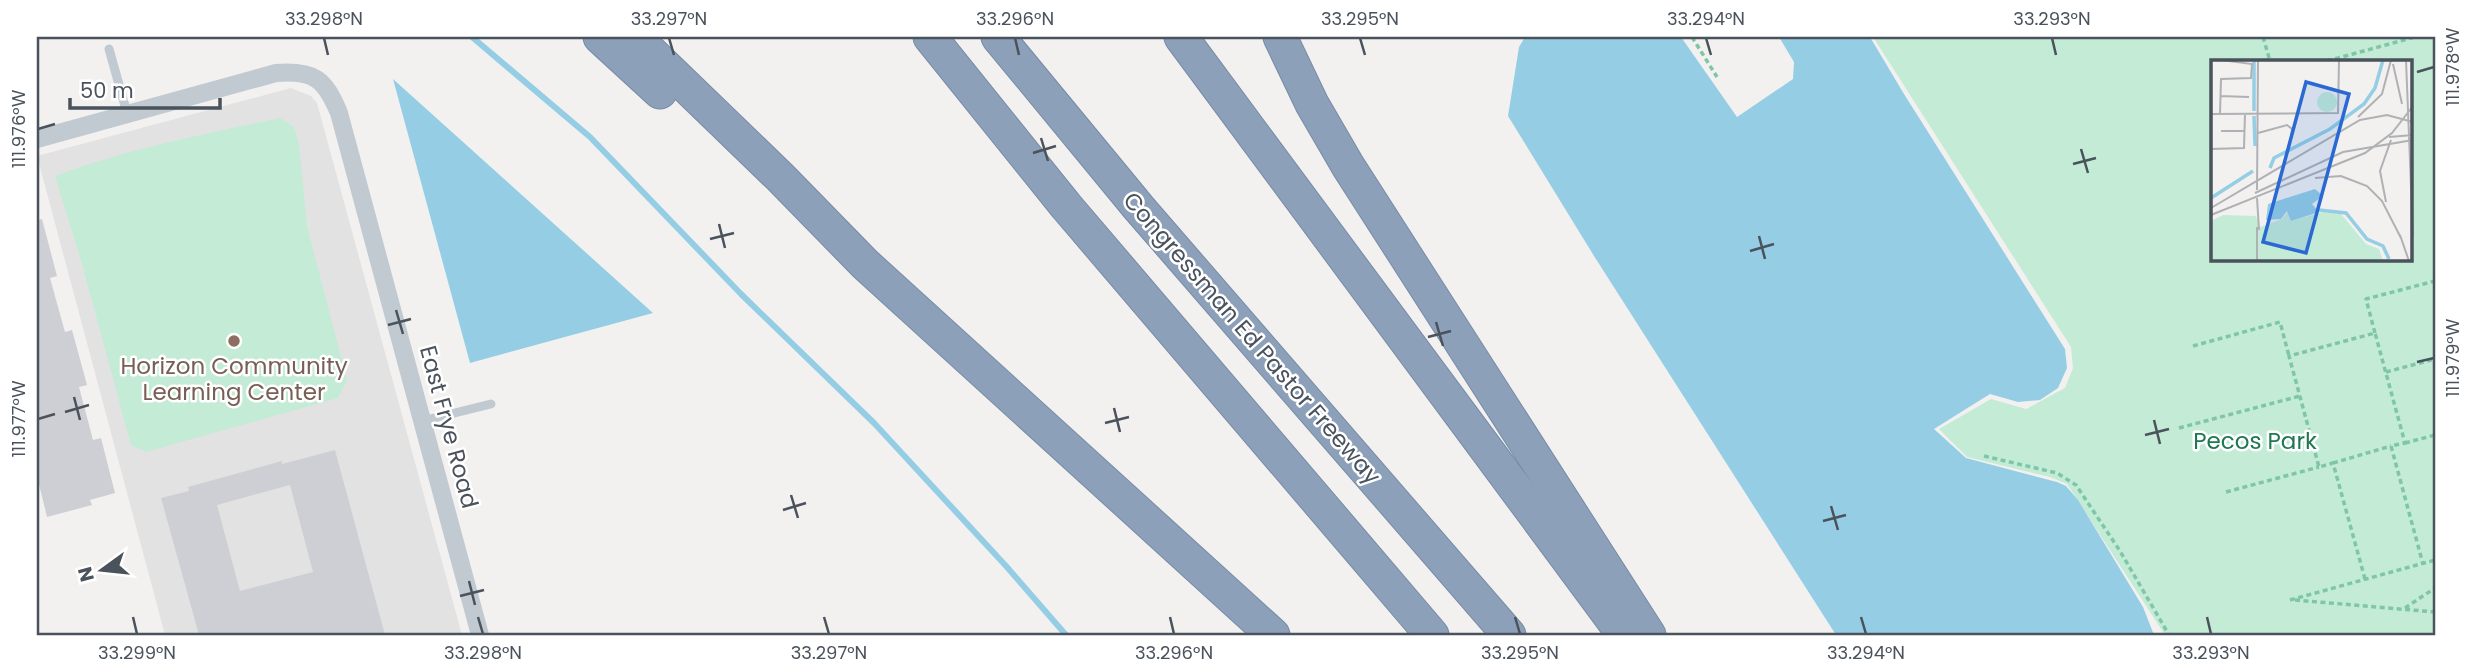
<svg xmlns="http://www.w3.org/2000/svg" width="2472" height="672" font-family="Poppins,sans-serif">
<style>
.education{fill:#e3e2e2}
.green{fill:#c4ebd6;fill-rule:evenodd}
.water{fill:#95cee4}
.lines{fill:none;stroke-linecap:round;stroke-linejoin:round}
.stream{stroke:#95cee4;stroke-width:6}
.building{fill:#cecfd4;fill-rule:evenodd}
.highway-casing{stroke:#788ba6;stroke-width:35}
.path{stroke:#7fc6a8;stroke-width:3.5;stroke-dasharray:5 3.5;stroke-linecap:butt}
.lane{stroke:#c2cad1;stroke-width:9}
.street{stroke:#c2cad1;stroke-width:18}
.highway{stroke:#8da0ba;stroke-width:33}
.ticks{fill:none;stroke:#4a525c;stroke-width:2.5}
.education-dot{fill:#8d6e63;stroke:#fff;stroke-width:2.5}
.labels{text-anchor:middle;stroke-width:5;stroke-linejoin:round;paint-order:stroke}
.street-label{font-size:23px;fill:#4a525c;stroke:#fff}
.education-label{font-size:23px;fill:#785e54;stroke:#fff}
.park-label{font-size:23px;fill:#207852;stroke:#fff}
.inset-river{fill:none;stroke:#95cee4;stroke-width:3.5}
.inset-road{fill:none;stroke:#afb1b5;stroke-width:2}
.view{fill:#2a69d3;fill-opacity:0.15;stroke:#2a69d3;stroke-width:3.5}
.inset-edge{fill:none;stroke:#4a525c;stroke-width:3.5}
.neatline{fill:none;stroke:#4a525c;stroke-width:2.5}
.ticks-label{font-size:18px;text-anchor:middle;fill:#4a525c}
</style>
<rect width="100%" height="100%" fill="#f2f1f0"/>
<path class="education" d="M291,88L311,96L317,103L462,635H165L37,156Z"/>
<g class="green">
<path d="M1873,37H2435V635H2165L2067,484L2050,477L1967,457L1939,429L1991,399L2026,409L2065,388L2073,368L2071,347ZM2213,61H2411V259H2213Z"/>
<path d="M280,118L294,127L299,144L307,226L347,380L338,398L146,452L131,445L80,257L55,176C127,149 205,134 280,118Z"/>
</g>
<g class="water">
<path d="M1525,37H1681L1737,117L1793,79L1794,62L1779,37H1870L1904,94L2065,349L2067,368L2058,388L2040,400L2018,402L1990,394L1934,429L1966,458L2057,482L2066,486L2078,500L2143,607L2154,635H1836L1594,256L1508,116L1519,47Z"/>
<path d="M393,79L653,313L470,363Z"/>
</g>
<g class="lines">
<path class="stream" d="M472,37L590,137L741,294L874,423L1006,566L1066,635"/>
</g>
<g class="building">
<path d="M42,219L57,276L50,278L65,332L72,330L87,385L79,387L93,440L101,438L115,493L90,500L92,505L47,517L37,476V220Z"/>
<path d="M335,450L385,635H199L161,498L189,491L188,487L282,461V464ZM290,485L313,572L240,591L217,505Z"/>
</g>
<g class="lines">
<g class="highway-casing">
<g id="highway">
<path d="M600,37L660,92"/>
<path d="M635,37L780,177L865,264L1273,635"/>
<path d="M930,37L1066,206L1432,635"/>
<path d="M998,37L1139,208L1509,635"/>
<path d="M1181,37L1624,635"/>
<path d="M1280,37L1312,104L1348,166L1649,635"/>
</g>
</g>
<g class="path">
<path d="M1692,37L1717,77"/>
<path d="M2263,37L2270,61"/>
<path d="M2327,61L2415,37"/>
<path d="M2375,333L2366,299L2435,281"/>
<path d="M2193,346L2280,322L2289,356"/>
<path d="M2386,372L2435,359"/>
<path d="M2179,428L2300,396"/>
<path d="M2405,443L2435,435"/>
<path d="M1984,456L2057,473L2076,485L2120,551L2169,635"/>
<path d="M2333,463L2391,446"/>
<path d="M2226,492L2319,467"/>
<path d="M2365,579L2333,463L2319,467L2289,356L2375,333L2405,443L2391,446L2423,564"/>
<path d="M2290,600L2435,560"/>
<path d="M2295,600L2435,612"/>
<path d="M2405,608L2435,588"/>
</g>
<g class="lane">
<path d="M109,49L127,113"/>
<path d="M422,421L491,404"/>
</g>
<path class="street" d="M37,139L276,73C314,70 325,79 339,113L480,635"/>
<use href="#highway" class="highway"/>
</g>
<path class="ticks" d="M324,38L328,55M669,38L674,55M1015,38L1019,55M1360,38L1365,55M1706,38L1711,55M2052,38L2056,55M2417,72L2434,67M38,129L55,124M1041,138L1048,161M2081,149L2088,173M1033,153L1056,146M2073,164L2096,158M719,224L725,248M1759,236L1765,259M710,239L734,233M1750,251L1774,244M396,310L403,334M1436,322L1443,346M388,325L411,319M1428,337L1451,331M2417,362L2434,358M74,397L80,420M1114,408L1120,432M65,412L89,405M38,419L55,414M2154,420L2160,444M1105,423L1129,417M2145,435L2169,429M791,495L798,518M1831,506L1838,530M783,510L806,503M1823,521L1846,515M469,581L475,605M460,596L484,590M133,617L137,634M478,617L483,634M824,617L829,634M1170,617L1174,634M1515,617L1520,634M1861,617L1866,634M2207,617L2211,634"/>
<circle class="education-dot" cx="234" cy="341" r="7"/>
<g class="labels">
<g class="street-label">
<text transform="translate(1252 338) rotate(49)" y="8">Congressman Ed Pastor Freeway</text>
<text transform="translate(449 427) rotate(75)" y="8">East Frye Road</text>
</g>
<g class="education-label">
<text x="234" y="374">Horizon Community<tspan x="234" dy="26">Learning Center</tspan></text>
</g>
<g class="park-label">
<text x="2255" y="449">Pecos Park</text>
</g>
</g>
<g transform="translate(2211 60)">
<rect width="201" height="201" fill="#f2f1f0"/>
<path d="M106 42a10 10 0 1 1 20 0a10 10 0 1 1-20 0ZM77,151L80,161L112,152L130,154L155,184L168,189L172,201H0V161L12,155L45,156L49,167L71,159Z" fill="#c4ebd6"/>
<path d="M104,129L112,136L101,144L108,152L80,161L76,151L70,159L55,160L57,144Z" fill="#95cee4"/>
<path class="inset-river" d="M43,0V51M43,56L44,86M59,108L63,98L119,69L153,44L164,28L172,0M0,138L42,111M108,150L135,153L156,179L172,186L178,199"/>
<path class="inset-road" d="M195,0L202,177M182,4L191,44M9,36L38,37M0,54L127,53L128,0M9,54L10,19L40,18L41,4L10,0M147,57L171,34L180,0M10,71H34M47,73L76,65L81,69L80,79M178,77L202,75M0,89L33,88L34,54M104,118L130,116L156,126L171,141L190,178M46,130L47,0M44,133L132,92L202,80M46,138L48,170M175,142L169,111L180,80M0,148L149,60L176,55L202,62M0,155L154,93L181,73L202,46M46,167V201M189,175L198,201"/>
<path class="view" d="M95,22L138,34L95,193L52,182Z"/>
<rect width="201" height="201" class="inset-edge"/>
</g>
<rect width="2472" height="672" fill="none" stroke="#ffffff" stroke-width="77"/>
<g transform="translate(102 570) rotate(255)" stroke="#ffffff" stroke-width="5" paint-order="stroke">
<path d="M0-5L12 26L0 18L-12 26Z" fill="#4a525c"/>
<text y="-10" font-size="19" font-weight="bold" text-anchor="middle" fill="#4a525c">N</text>
</g>
<path d="M70 98v10h150v-10" fill="none" stroke="#4a525c" stroke-width="3.5"/>
<text x="80" y="98" font-size="21" fill="#4a525c" stroke="#ffffff" stroke-width="5" paint-order="stroke">50 m</text>
<rect x="38" y="38" width="2396" height="596" class="neatline"/>
<g class="ticks-label">
<text x="324" y="25">33.298°N</text>
<text x="669" y="25">33.297°N</text>
<text x="1015" y="25">33.296°N</text>
<text x="1360" y="25">33.295°N</text>
<text x="1706" y="25">33.294°N</text>
<text x="2052" y="25">33.293°N</text>
<text transform="translate(2453 67) rotate(-90)" y="6">111.978°W</text>
<text transform="translate(19 129) rotate(-90)" y="6">111.976°W</text>
<text transform="translate(2453 358) rotate(-90)" y="6">111.979°W</text>
<text transform="translate(19 419) rotate(-90)" y="6">111.977°W</text>
<text x="137" y="659">33.299°N</text>
<text x="483" y="659">33.298°N</text>
<text x="829" y="659">33.297°N</text>
<text x="1174" y="659">33.296°N</text>
<text x="1520" y="659">33.295°N</text>
<text x="1866" y="659">33.294°N</text>
<text x="2211" y="659">33.293°N</text>
</g>
</svg>
